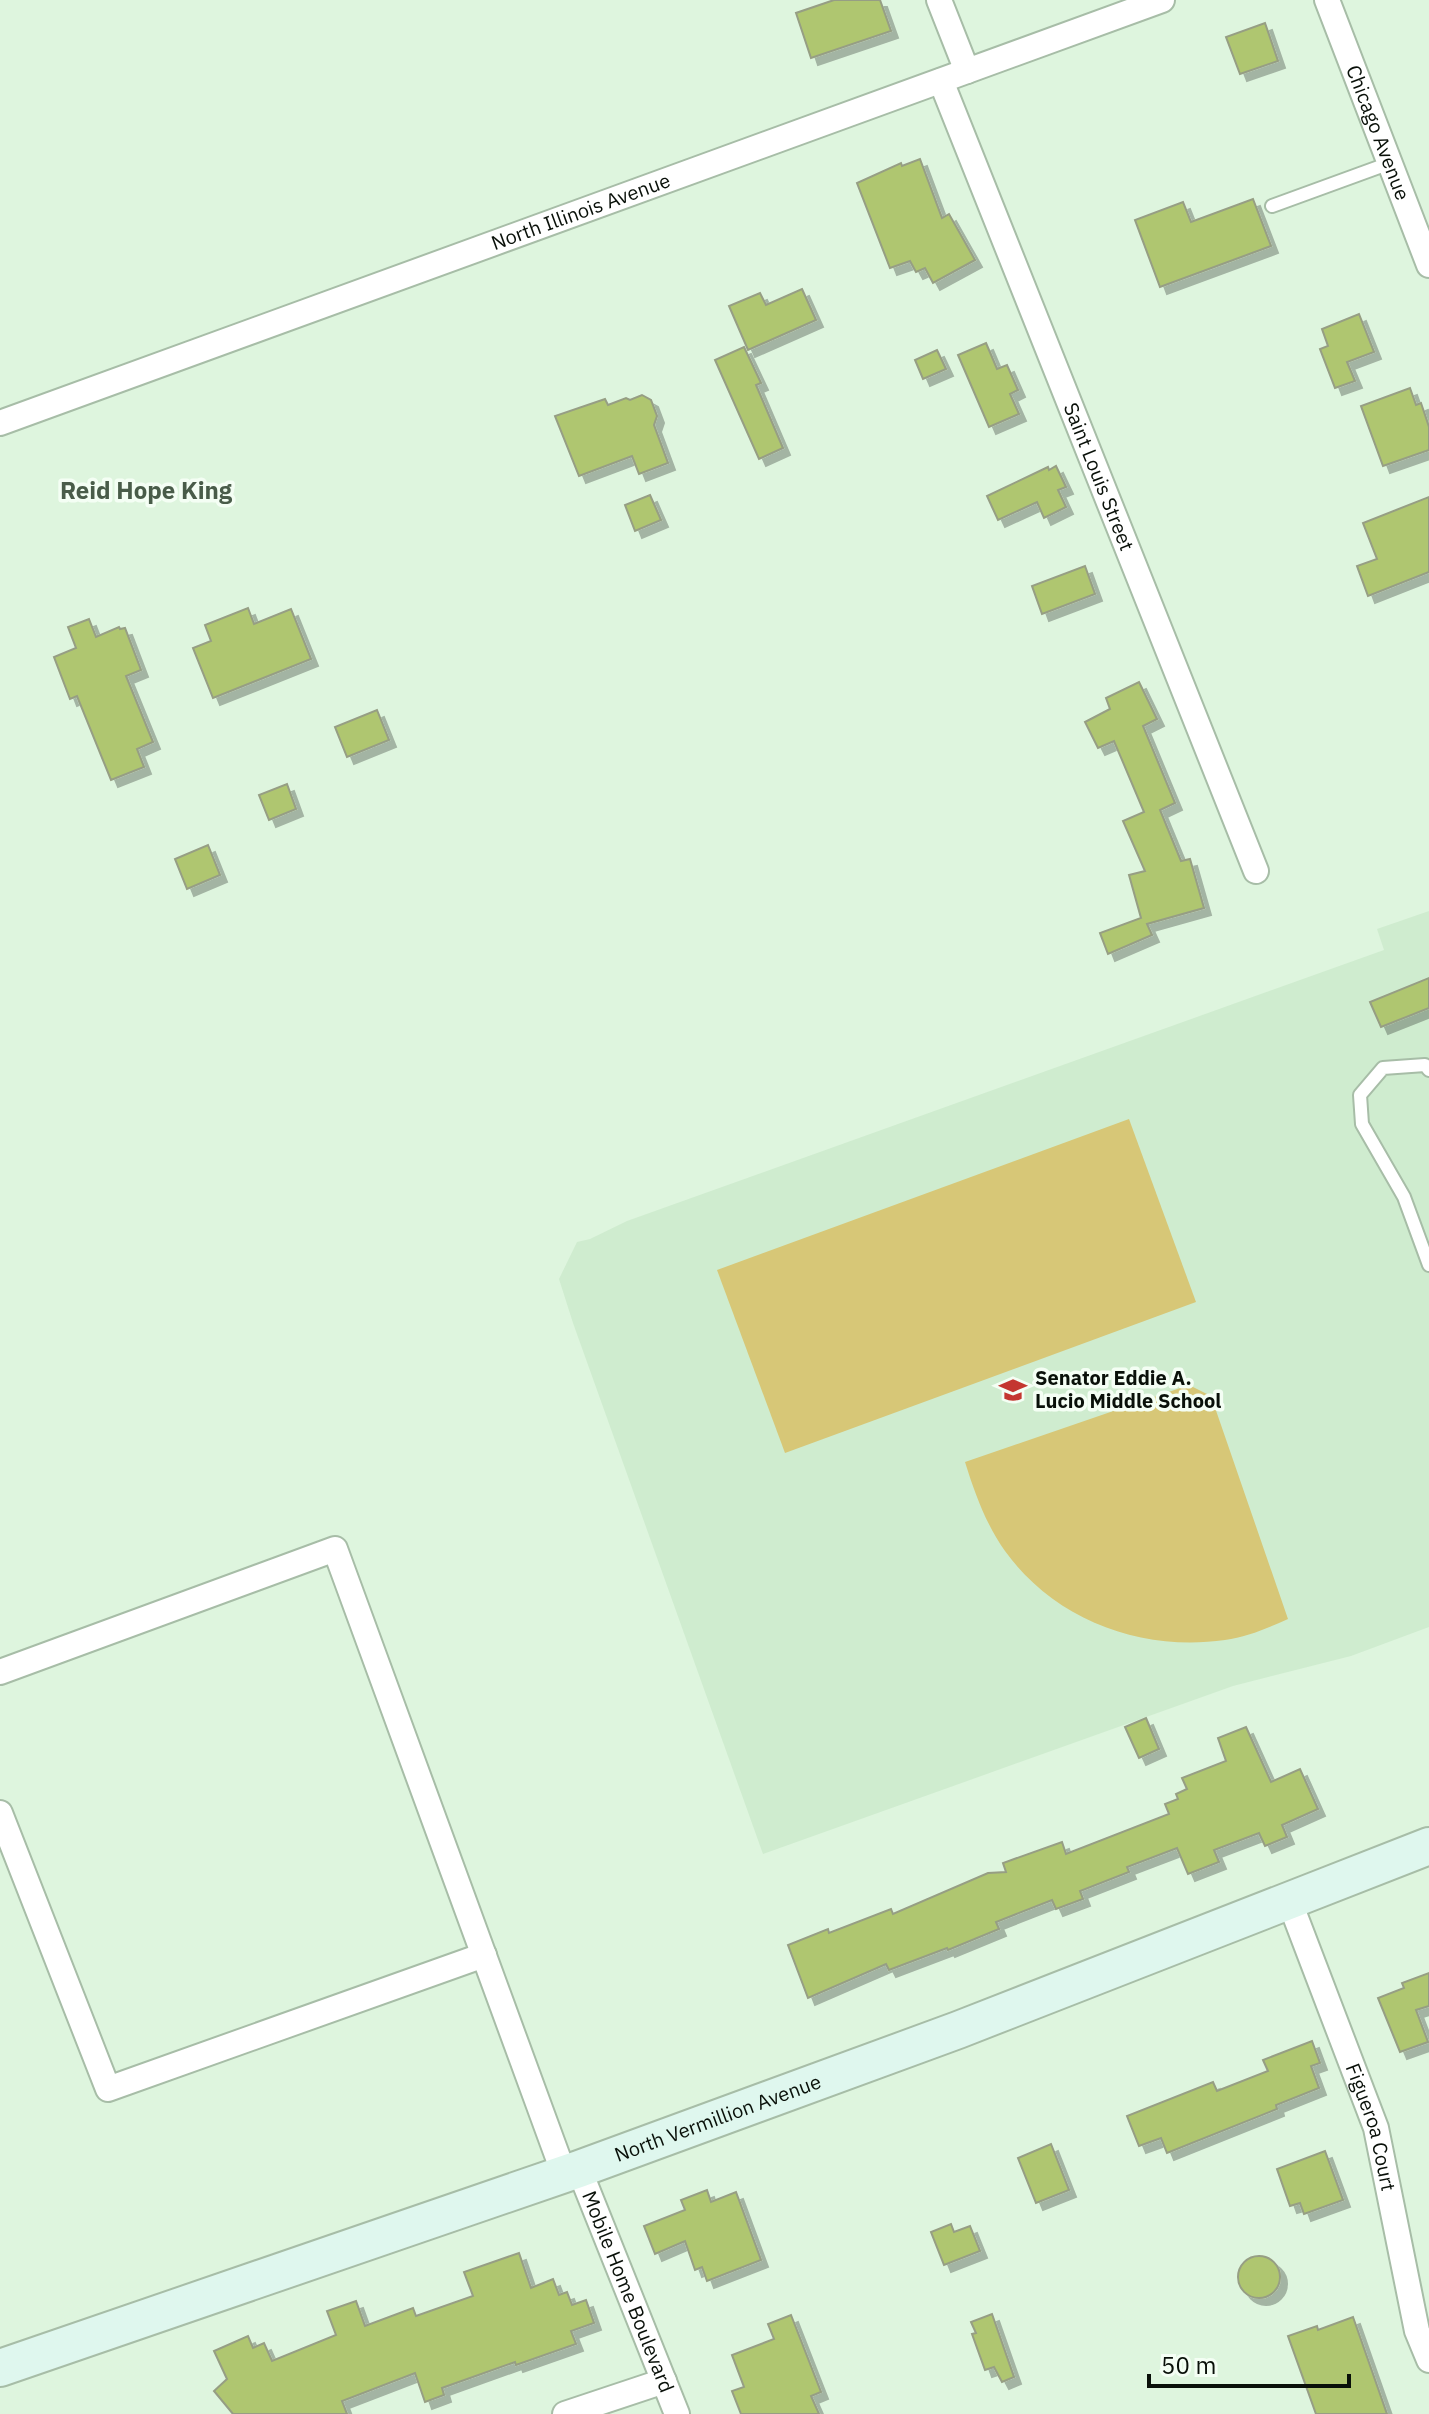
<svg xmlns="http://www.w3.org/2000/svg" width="1429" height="2414" font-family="'IBM Plex Sans',sans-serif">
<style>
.built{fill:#cfeccf}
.green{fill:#d7c777}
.building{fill:#afc66f;stroke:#969e84;stroke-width:2;filter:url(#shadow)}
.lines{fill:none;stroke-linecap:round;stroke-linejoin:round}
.lane-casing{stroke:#a7bda7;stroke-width:16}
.street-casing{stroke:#a7bda7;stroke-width:28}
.secondary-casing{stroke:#a7bda7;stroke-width:40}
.lane{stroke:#fff;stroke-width:12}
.street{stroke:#fff;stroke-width:24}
.secondary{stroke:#dff7ee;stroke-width:36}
.labels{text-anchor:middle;stroke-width:7;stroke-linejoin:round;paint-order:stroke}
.street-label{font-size:20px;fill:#091009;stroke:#f4fef4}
.poi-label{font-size:20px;font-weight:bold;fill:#091009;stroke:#f4fef4;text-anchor:start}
.quarter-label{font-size:24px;font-weight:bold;fill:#495c49;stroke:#f4fef4}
</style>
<defs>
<filter id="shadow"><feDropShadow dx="7" dy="7" stdDeviation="0" flood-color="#0004"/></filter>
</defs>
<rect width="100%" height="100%" fill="#def5de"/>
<path class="built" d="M1429,911V1627L1351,1656L1233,1686L763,1854L573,1323L559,1279L577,1242L590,1239L627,1221L1384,950L1377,929Z"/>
<g class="green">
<path d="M1129,1119L1196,1302L785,1453L717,1270Z"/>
<path d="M1189,1385L1211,1396L1288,1619C1268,1628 1247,1637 1225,1640C1141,1652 1055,1620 1005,1551C986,1524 975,1494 965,1462Z"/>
</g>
<g class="building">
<path d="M834,0H880L891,31L811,58L796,13Z"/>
<path d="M1265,23L1278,61L1240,74L1226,37Z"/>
<path d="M920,159L942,218L949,214L975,260L933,283L925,268L916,272L910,261L890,268L857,183L901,163L902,166Z"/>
<path d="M1253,199L1271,246L1160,287L1135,220L1183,202L1191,222Z"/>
<path d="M802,289L816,320L748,350L729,306L760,293L766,305Z"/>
<path d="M1359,314L1374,352L1347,362L1355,381L1335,388L1320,349L1328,346L1322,329Z"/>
<path d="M986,343L997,369L1007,365L1018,390L1010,394L1019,414L989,427L958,355Z"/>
<path d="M744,347L761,383L756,385L783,448L759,459L715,360Z"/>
<path d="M937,350L946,369L923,379L915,360Z"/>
<path d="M1410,388L1416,405L1421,403L1429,427V450L1383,466L1361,406Z"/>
<path d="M642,395L651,400L657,416L654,425L668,463L639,474L632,456L579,476L555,416L605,399L608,405L626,398L630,400Z"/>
<path d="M1056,466L1066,487L1058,490L1066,507L1044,518L1037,502L998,520L987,496L1048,467L1049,470Z"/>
<path d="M650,495L661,520L635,531L625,505Z"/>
<path d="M1429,497V572L1368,596L1357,566L1377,559L1363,523Z"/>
<path d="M1085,566L1095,594L1042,614L1032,586Z"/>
<path d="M248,608L254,624L291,609L311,659L213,698L193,648L211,641L205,625Z"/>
<path d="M89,619L96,637L119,627L120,629L125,628L141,670L126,676L153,742L137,749L144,767L111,780L77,696L70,699L54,657L76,648L68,627Z"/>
<path d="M1139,682L1157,719L1143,726L1175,803L1160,810L1181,861L1190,859L1204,908L1147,924L1152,935L1108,954L1100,933L1141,918L1129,875L1145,871L1123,821L1144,812L1114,741L1098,748L1085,722L1110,709L1106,698Z"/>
<path d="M377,710L389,740L347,757L335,727Z"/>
<path d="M287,784L296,809L269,820L259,795Z"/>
<path d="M208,845L220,875L187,889L175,859Z"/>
<path d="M1429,978V1008L1381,1027L1370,1002Z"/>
<path d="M1146,1718L1159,1749L1139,1758L1125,1727Z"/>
<path d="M1246,1727L1271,1782L1300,1769L1318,1809L1282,1825L1287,1837L1265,1846L1259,1833L1214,1850L1219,1862L1188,1874L1177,1848L1127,1867L1129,1872L1080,1891L1083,1899L1056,1909L1052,1900L996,1922L999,1929L948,1950L947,1948L889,1970L886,1964L808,1998L788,1945L828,1929L829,1933L891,1909L893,1914L988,1873L1006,1872L1003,1863L1062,1842L1066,1854L1169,1814L1165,1804L1178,1799L1176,1794L1187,1789L1182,1778L1226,1761L1218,1738Z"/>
<path d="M1429,1973V2006L1416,2010L1428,2042L1400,2052L1378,1998L1404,1988L1402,1983Z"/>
<path d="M1312,2041L1320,2063L1311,2066L1319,2088L1276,2105L1277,2109L1167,2153L1161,2138L1139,2146L1127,2116L1213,2082L1217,2091L1268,2071L1263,2060Z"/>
<path d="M1051,2144L1069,2190L1036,2203L1018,2158Z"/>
<path d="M1325,2151L1343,2200L1304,2214L1300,2203L1290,2206L1277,2169Z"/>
<path d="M707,2190L711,2202L736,2192L761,2260L707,2281L702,2267L695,2270L685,2241L655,2254L644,2226L685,2210L681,2200Z"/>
<path d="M951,2224L954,2232L970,2226L980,2251L944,2265L931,2232Z"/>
<path d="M519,2253L531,2288L553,2279L559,2295L567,2292L572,2305L586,2300L594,2323L571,2331L576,2344L516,2365L515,2362L442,2388L444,2395L425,2402L415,2373L342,2401L347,2414H233L214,2391L227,2379L214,2351L248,2336L253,2348L264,2343L272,2361L336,2335L327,2311L356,2301L365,2326L413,2308L416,2316L473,2296L464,2272Z"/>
<circle cx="1259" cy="2277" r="21"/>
<path d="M992,2314L1014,2377L1002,2382L994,2367L985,2370L972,2334L976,2333L971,2322Z"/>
<path d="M791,2315L821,2392L811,2396L819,2414H741L732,2391L744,2387L732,2355L774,2339L768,2324Z"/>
<path d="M1353,2317L1387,2414H1316L1288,2336L1317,2326L1318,2330Z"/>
</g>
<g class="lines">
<g class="lane-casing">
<g id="lane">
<path d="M1272,206L1390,163"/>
<path d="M1429,1070L1425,1065L1383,1068L1360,1095L1362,1124L1404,1197L1429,1265"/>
</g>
</g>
<g class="street-casing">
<g id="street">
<path d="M939,0L967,71"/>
<path id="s1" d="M1327,0L1429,265"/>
<path id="s2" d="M941,81L1256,871"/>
<path id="s3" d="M0,423L1162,0"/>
<path d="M0,1672L335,1549L564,2174"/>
<path d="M0,1813L108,2089L484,1955"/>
<path id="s4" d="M1289,1900L1376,2128L1417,2331L1429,2360"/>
<path id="s5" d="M579,2169L677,2414"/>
<path d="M565,2414L664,2381"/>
</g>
</g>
<g class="secondary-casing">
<g id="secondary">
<path id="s6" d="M0,2368L579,2169L958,2030L1429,1846"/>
</g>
</g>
<use href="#lane" class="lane"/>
<use href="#street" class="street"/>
<use href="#secondary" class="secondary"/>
</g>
<defs>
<g id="school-bare" transform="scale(2.16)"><path d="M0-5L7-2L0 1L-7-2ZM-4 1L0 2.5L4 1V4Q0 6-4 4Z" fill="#c43630" stroke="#f4fef4" stroke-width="2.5" paint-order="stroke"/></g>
</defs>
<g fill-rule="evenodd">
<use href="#school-bare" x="1013" y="1390"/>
</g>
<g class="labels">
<g class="street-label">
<text dy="7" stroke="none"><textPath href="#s1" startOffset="142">Chicago Avenue</textPath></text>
<text dy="7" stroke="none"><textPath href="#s3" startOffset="618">North Illinois Avenue</textPath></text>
<text dy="7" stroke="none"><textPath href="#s2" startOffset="426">Saint Louis Street</textPath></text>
<text dy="7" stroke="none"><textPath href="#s6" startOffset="760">North Vermillion Avenue</textPath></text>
<text dy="7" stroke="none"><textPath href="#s4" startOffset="242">Figueroa Court</textPath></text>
<text dy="7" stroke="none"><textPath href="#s5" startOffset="132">Mobile Home Boulevard</textPath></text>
</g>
<g class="poi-label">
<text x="1035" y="1385">Senator Eddie A.<tspan x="1035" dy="23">Lucio Middle School</tspan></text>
</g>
<g class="quarter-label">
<text x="146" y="499">Reid Hope King</text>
</g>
</g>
<path d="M1149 2374v12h200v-12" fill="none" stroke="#091009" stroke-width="4"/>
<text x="1161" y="2374" font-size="24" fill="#091009" stroke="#f4fef4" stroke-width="6" paint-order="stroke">50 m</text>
</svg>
